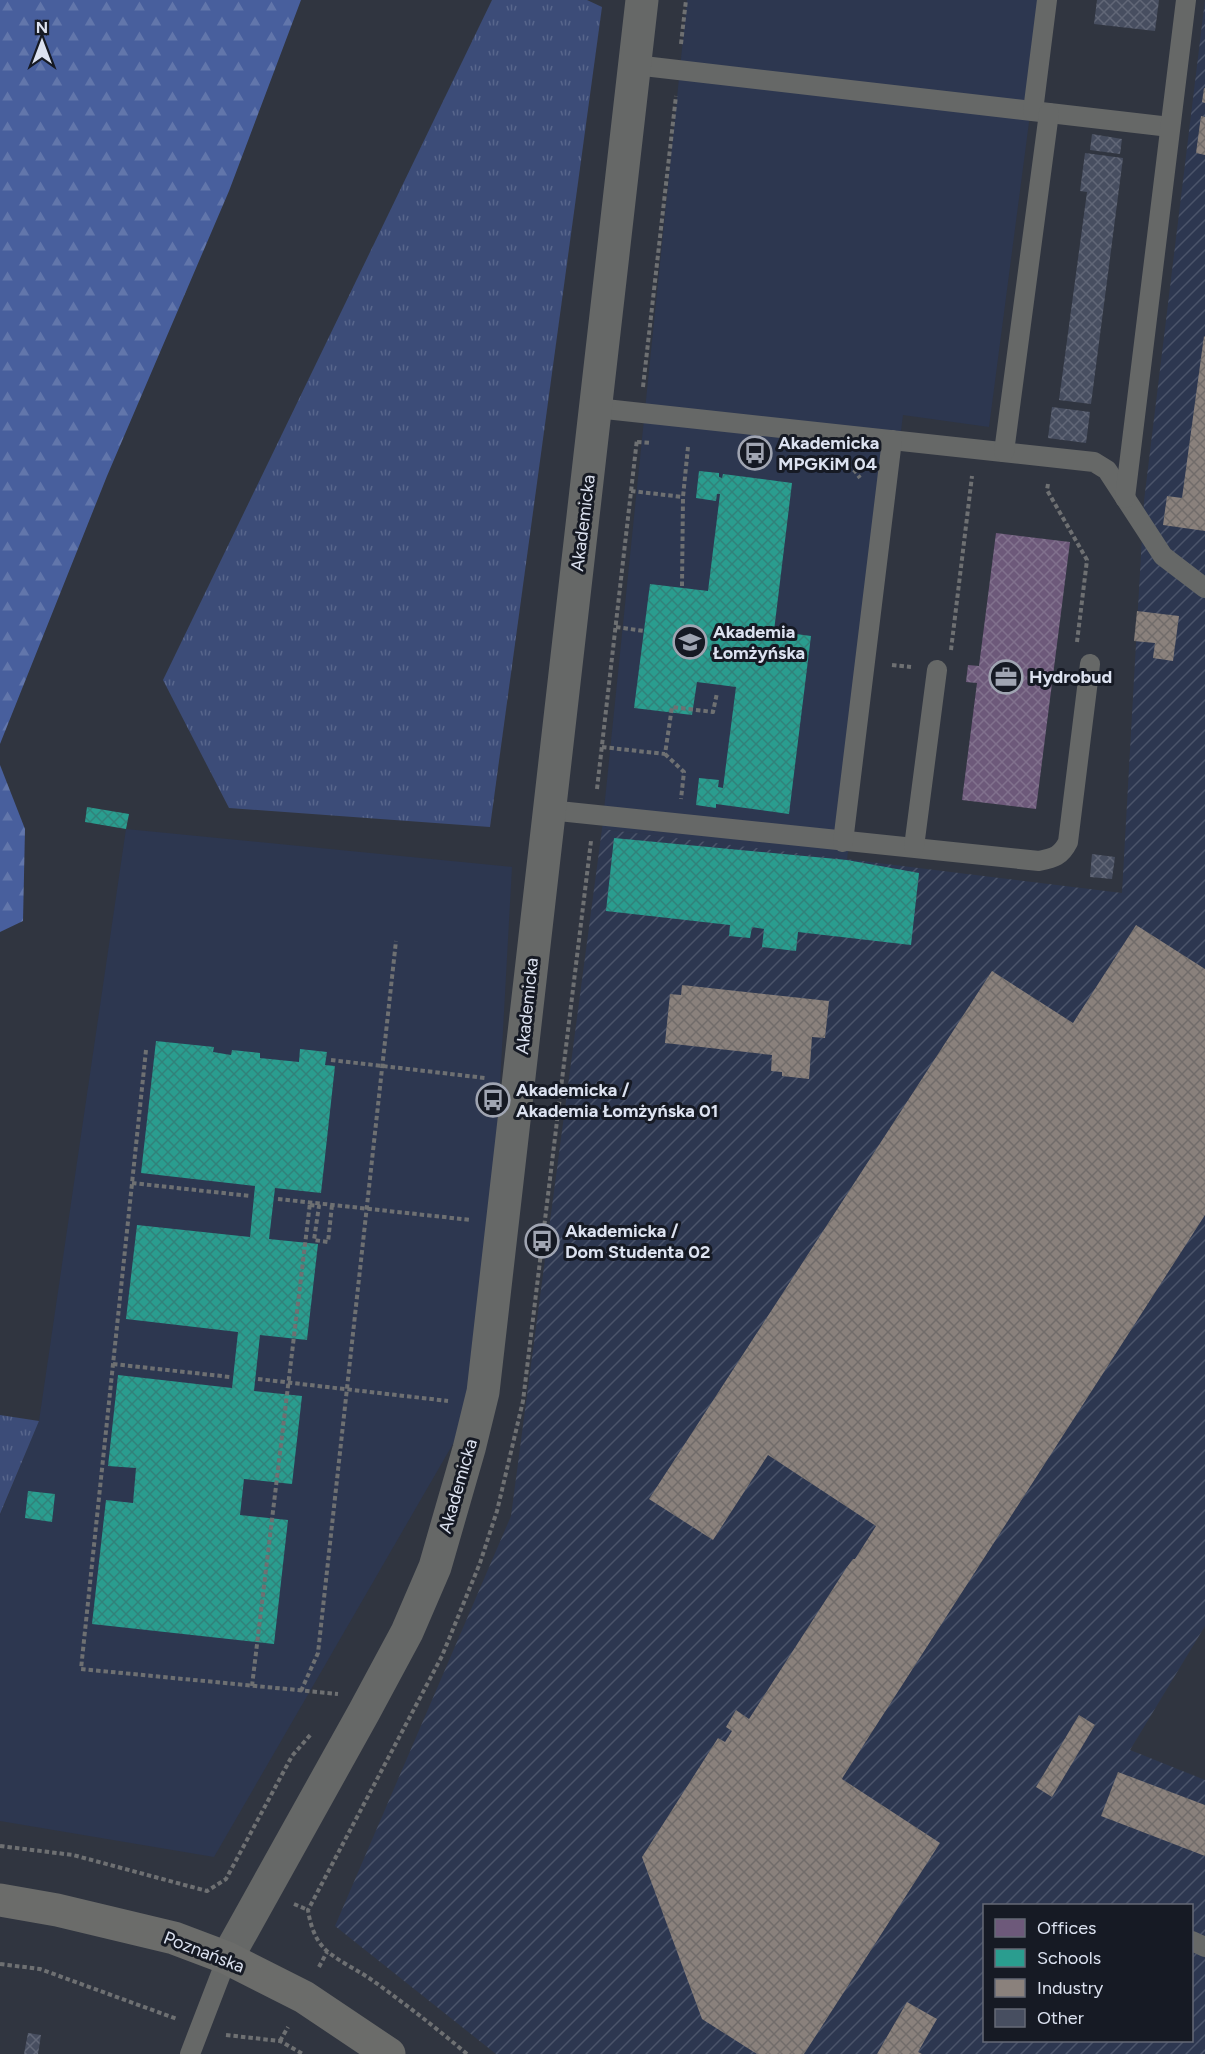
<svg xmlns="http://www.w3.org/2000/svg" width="1205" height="2054" font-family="Figtree,sans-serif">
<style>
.built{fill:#2d3750}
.industrial{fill:url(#industrial-furrows);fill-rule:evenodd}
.grass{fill:url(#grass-tufts)}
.forest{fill:url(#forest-firs)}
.offices{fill:url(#offices-cross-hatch)}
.schools{fill:url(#schools-cross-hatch)}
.industry{fill:url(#industry-cross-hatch)}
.building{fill:url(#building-cross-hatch)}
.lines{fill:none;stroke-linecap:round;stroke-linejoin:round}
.path{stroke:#6e7072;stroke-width:4;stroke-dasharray:4.5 3;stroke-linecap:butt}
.lane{stroke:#666867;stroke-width:20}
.street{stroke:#666867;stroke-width:33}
.secondary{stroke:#6b6c6a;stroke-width:33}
.labels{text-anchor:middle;stroke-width:6;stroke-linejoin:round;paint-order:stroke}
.poi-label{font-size:18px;font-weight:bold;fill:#dce2f0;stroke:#161a24;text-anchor:start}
.street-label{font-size:18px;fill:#dce2f0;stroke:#161a24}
</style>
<defs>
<pattern id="industrial-furrows" width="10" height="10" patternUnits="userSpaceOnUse" patternTransform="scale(1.5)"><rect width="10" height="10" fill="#2d3750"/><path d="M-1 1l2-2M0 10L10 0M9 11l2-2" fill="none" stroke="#4b546a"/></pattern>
<pattern id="grass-tufts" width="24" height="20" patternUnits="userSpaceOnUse" patternTransform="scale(1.5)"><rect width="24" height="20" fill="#3c4c78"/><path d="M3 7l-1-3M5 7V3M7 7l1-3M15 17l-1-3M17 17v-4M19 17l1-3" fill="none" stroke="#58668c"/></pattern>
<pattern id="forest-firs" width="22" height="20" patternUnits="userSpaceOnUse" patternTransform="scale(1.5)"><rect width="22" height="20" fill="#485f9d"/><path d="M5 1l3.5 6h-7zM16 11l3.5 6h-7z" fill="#6276ab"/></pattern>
<pattern id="offices-cross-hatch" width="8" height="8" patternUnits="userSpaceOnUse" patternTransform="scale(1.5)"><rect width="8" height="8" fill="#6d597a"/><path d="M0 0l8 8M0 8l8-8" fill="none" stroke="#81718d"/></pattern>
<pattern id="schools-cross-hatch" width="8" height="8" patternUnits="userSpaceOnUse" patternTransform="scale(1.5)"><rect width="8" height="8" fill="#2a9d8f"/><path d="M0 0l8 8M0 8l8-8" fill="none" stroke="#31827a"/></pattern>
<pattern id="industry-cross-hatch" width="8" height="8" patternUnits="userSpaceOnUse" patternTransform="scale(1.5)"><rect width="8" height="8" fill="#8a817c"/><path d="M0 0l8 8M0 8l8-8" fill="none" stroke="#716c6a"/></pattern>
<pattern id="building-cross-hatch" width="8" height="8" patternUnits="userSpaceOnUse" patternTransform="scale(1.5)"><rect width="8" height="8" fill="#474e60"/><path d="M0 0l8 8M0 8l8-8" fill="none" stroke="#616777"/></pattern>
</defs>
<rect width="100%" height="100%" fill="#303540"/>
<g class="built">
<path d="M687,0H1045L989,427L903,415L847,860L602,829Z"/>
<path d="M126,829L512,867L483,1392L214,1857L0,1821V1515L39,1421Z"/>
</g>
<path class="industrial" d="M1205,0V1626L1130,1750L1205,1780V2054H496L335,1926L511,1516L602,829L1122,893L1144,501ZM984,1906H1192V2040H984Z"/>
<g class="grass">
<path d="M492,0H587L602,7L490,827L229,808L163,680Z"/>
<path d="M0,1415L39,1421L0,1514Z"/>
</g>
<g class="forest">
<path d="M0,0H301L229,191L107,476L0,744Z"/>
<path d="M0,765L25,829L23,921L0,932Z"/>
</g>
<path class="offices" d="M996,533L1070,542L1036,809L962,800L977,683L966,682L968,665L979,666Z"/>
<g class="schools">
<path d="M699,471L719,473V477L722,478L723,474L792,483L774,631L811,636L789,814L716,804V808L696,805L699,778L719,780L718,787L723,788L736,687L697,682L692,715L634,708L650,584L708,591L720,494H717L716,501L696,498Z"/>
<path d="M87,807L129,814L126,829L85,822Z"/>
<path d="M614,838L847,860L919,873L911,945L798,932L796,951L762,947L764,929L752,927L750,938L729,936L730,925L606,911Z"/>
<path d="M156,1041L214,1047L213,1052L231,1055L232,1050L260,1053V1058L299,1062L300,1049L327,1052L325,1065L335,1066L321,1193L275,1188L269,1239L318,1244L307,1340L260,1335L254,1391L302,1396L292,1484L244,1479L240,1515L288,1520L274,1644L92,1624L106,1500L133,1503L136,1468L108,1466L118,1375L232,1388L238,1332L126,1319L137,1225L250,1237L255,1186L141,1173Z"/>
<path d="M28,1491L55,1494L52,1522L25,1518Z"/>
</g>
<g class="industry">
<path d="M1204,88H1205V103L1202,102Z"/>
<path d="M1201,116L1205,117V155L1196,153Z"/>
<path d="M1204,336L1205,337V531L1163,525L1167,496L1182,498Z"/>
<path d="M1137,611L1179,616L1173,661L1153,658L1155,643L1134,641Z"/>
<path d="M1136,925L1205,969V1215L843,1777L842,1779L940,1843L804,2054H757L702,2019L642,1857L718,1738L725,1742L732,1731L726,1727L736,1710L749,1719L847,1567L853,1559H855L876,1526L768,1455L713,1540L649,1499L992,971L1073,1023Z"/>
<path d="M682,985L829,1001L825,1038L812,1037L809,1079L782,1076V1072L771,1071L772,1055L665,1043L670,994L681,995Z"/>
<path d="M1079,1715L1095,1725L1052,1797L1036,1787Z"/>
<path d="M1118,1772L1205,1805V1856L1101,1816Z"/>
<path d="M907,2002L937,2019L918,2052L922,2054H877Z"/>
</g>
<g class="building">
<path d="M1097,0H1159L1155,31L1094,24Z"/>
<path d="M1092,134L1122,139L1120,154L1090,150Z"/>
<path d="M1085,153L1123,158L1091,404L1059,400L1087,192L1080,191Z"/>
<path d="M1052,407L1090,412L1086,443L1048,438Z"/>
<path d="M1092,854L1115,857L1112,879L1090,877Z"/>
<path d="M28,2033L41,2035L38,2054H24Z"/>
</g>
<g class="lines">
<g class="path">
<path d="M681,44L686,0"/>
<path d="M643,387L676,96"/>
<path d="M637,442L651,443"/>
<path d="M840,463L855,471L860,478"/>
<path d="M1048,484L1047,490L1087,560L1077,642"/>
<path d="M631,491L683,497"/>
<path d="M682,586L683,497L688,447"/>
<path d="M616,627L644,631"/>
<path d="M951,650L972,476"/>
<path d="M892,665L911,667"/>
<path d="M602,747L665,754L672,707L713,712L717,693"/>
<path d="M665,754L684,772L681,799"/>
<path d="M597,789L637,439"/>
<path d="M146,1050L81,1669L338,1694"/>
<path d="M331,1060L485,1078"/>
<path d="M132,1183L250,1196"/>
<path d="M278,1199L471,1220"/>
<path d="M310,1205L319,1206L314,1240L328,1242L332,1205"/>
<path d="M113,1364L230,1377"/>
<path d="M258,1379L448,1401"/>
<path d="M252,1686L310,1203"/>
<path d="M301,1691L318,1653L396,941"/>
<path d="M0,1846L73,1855L207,1891L226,1879L292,1756L312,1733"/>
<path d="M294,1904L308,1910"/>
<path d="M0,1964L40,1969L177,2019"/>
<path d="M319,1967L327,1952"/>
<path d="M226,2035L280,2041L303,2054"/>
<path d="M280,2041L288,2027"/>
<path d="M467,2054C435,2027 403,2002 369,1978C357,1970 331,1957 323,1947C314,1937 310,1923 308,1910L442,1656L480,1563L497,1511L523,1401L591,841"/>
</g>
<g class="lane">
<path d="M635,65L1170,127"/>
<path d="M1033,111L1047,0"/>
<path d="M596,408L1094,462L1107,470L1163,556L1205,588"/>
<path d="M1004,452L1049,113"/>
<path d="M1125,498L1186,0"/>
<path d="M549,810L1039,861C1054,858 1061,856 1068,842L1090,664"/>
<path d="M843,842L892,440"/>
<path d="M914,847L937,670"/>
<path d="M1192,1941L1205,1947"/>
<path d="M190,2054L227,1958"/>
</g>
<path class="street" d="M227,1958L364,1712L407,1632L435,1567L469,1449L483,1392L642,0"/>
<path class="secondary" d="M0,1900L57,1910L174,1938L227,1958L304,1997L389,2054"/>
</g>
<defs>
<g id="bus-ring" transform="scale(1.725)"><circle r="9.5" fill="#161a24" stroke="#a0a5b2" stroke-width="1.5"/><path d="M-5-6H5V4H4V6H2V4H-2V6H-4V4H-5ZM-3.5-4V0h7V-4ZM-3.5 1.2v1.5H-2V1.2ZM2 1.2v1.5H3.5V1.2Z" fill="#a0a5b2"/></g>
<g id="university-ring" transform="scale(1.725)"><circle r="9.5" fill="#161a24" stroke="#a0a5b2" stroke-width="1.5"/><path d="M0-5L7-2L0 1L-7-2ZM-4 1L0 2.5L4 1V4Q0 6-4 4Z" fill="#a0a5b2"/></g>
<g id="office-ring" transform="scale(1.725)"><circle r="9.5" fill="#161a24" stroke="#a0a5b2" stroke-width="1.5"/><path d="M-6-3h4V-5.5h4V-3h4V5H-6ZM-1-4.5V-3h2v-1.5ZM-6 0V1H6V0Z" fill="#a0a5b2"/></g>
</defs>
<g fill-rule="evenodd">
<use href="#bus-ring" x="755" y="453"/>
<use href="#university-ring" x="690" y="642"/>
<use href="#office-ring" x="1006" y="677"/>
<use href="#bus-ring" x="493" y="1100"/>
<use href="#bus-ring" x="542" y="1241"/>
</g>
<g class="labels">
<g class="poi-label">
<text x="778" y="449">Akademicka<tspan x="778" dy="21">MPGKiM 04</tspan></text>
<text x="713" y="638">Akademia<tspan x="713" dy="21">Łomżyńska</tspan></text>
<text x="1029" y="683">Hydrobud</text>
<text x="516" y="1096">Akademicka /<tspan x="516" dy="21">Akademia Łomżyńska 01</tspan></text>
<text x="565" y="1237">Akademicka /<tspan x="565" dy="21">Dom Studenta 02</tspan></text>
</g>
<g class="street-label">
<text transform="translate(583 523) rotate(-83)" y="6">Akademicka</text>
<text transform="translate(527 1006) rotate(-84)" y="6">Akademicka</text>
<text transform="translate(458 1486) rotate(-74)" y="6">Akademicka</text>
<text transform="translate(204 1952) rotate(21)" y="6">Poznańska</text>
</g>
</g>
<rect x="983" y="1904" width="210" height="138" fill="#161a24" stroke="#656a76" stroke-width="1.5"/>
<rect x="995" y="1919" width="30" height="18" fill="#6d597a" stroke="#656a76" stroke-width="1.5"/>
<text x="1037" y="1934" font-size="18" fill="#dce2f0">Offices</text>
<rect x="995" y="1949" width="30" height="18" fill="#2a9d8f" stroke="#656a76" stroke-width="1.5"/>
<text x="1037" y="1964" font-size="18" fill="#dce2f0">Schools</text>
<rect x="995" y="1979" width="30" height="18" fill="#8a817c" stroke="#656a76" stroke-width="1.5"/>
<text x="1037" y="1994" font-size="18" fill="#dce2f0">Industry</text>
<rect x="995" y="2009" width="30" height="18" fill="#474e60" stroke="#656a76" stroke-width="1.5"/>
<text x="1037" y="2024" font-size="18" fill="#dce2f0">Other</text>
<g transform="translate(42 42)" stroke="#161a24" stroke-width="4.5" paint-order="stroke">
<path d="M0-4.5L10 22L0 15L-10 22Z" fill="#dce2f0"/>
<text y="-9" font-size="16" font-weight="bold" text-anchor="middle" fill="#dce2f0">N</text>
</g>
</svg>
